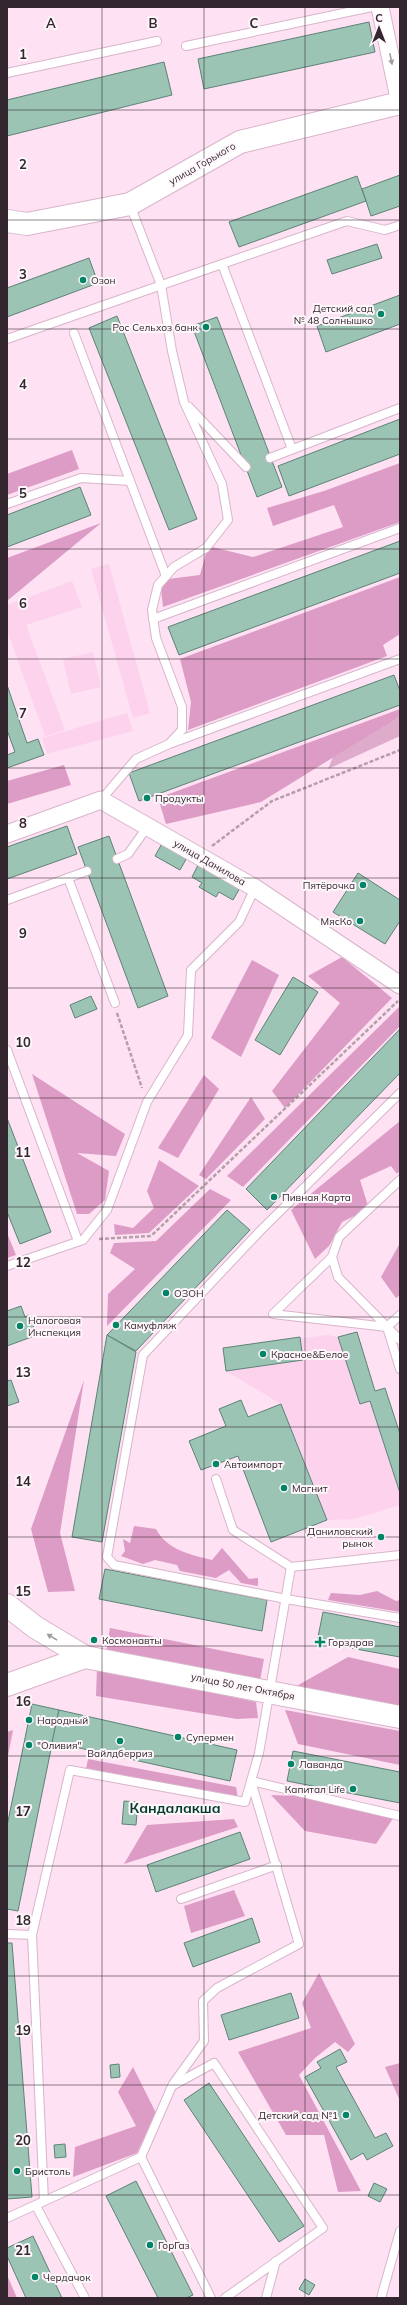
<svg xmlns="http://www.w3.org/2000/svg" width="407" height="2305" font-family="Mulish,sans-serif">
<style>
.built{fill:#fdd2ed}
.green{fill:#deabcb}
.forest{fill:#dd9cc5}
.building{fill:#9cc4b5;stroke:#5c8375}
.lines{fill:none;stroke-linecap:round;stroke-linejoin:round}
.lane-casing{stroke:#d8b5cb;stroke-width:10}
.street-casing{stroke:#d8b5cb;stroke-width:19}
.secondary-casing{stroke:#d8b5cb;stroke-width:24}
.path{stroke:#b69fad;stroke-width:2.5;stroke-dasharray:4 2;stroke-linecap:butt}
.lane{stroke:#fff;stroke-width:8}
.street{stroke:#fff;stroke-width:17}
.secondary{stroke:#fff;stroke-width:22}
.oneway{fill:#a39da1}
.grid{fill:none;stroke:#33262e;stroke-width:1;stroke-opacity:0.55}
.poi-dot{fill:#018466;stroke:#fdf6fa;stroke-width:1.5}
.labels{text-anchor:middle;stroke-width:4;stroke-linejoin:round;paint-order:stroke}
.street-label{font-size:10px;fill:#33262e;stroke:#fdf6fa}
.poi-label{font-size:10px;fill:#33262e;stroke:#fdf6fa;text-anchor:start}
.district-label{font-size:14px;font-weight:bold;fill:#023a2b;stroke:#fdf6fa}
.grid-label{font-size:13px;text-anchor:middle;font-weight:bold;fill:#33262e;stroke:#fdf6fa;stroke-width:4;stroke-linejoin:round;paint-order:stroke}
</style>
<rect width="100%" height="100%" fill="#fee1f3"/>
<g class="built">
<path d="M109,564L150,713L133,718L91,569Z"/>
<path d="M72,581L82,607L26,625L65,730L45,736L7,630V605Z"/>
<path d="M93,652L101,687L71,694L63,659Z"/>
<path d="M127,713L133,731L47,754L42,738Z"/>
<path d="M328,1335L338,1337L360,1404L370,1401L400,1493V1505L354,1519L327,1520L281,1404L226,1371L223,1348Z"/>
</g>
<path class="green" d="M400,715V736L328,769L333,757Z"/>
<g class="forest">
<path d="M72,450L79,469L7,495V474Z"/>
<path d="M400,463V522L163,607L160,580L200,575L208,546L253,557L343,527L334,505L273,526L267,508L324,491Z"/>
<path d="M101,523L7,601V558Z"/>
<path d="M400,577V634L383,645L387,656L188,730L191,702L180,659Z"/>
<path d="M400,709V715L397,718L261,802L166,824L158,798Z"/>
<path d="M64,765L71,785L7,804V781Z"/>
<path d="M342,957L392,998L285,1108L272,1091L340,1003L308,976Z"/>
<path d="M252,960L279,975L241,1057L211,1038Z"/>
<path d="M400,1006V1026L243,1187L227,1176Z"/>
<path d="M32,1074L125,1134L116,1156L77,1153L109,1171L105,1200L89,1214H77Z"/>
<path d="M204,1075L219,1089L178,1158L158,1148Z"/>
<path d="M251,1097L265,1119L206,1179L199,1175Z"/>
<path d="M400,1121V1170L397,1174L391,1166L360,1180L369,1209L342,1222L329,1246L315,1259L291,1210Z"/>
<path d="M159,1160L199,1186L149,1233L115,1235L114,1224L133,1228L154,1208L147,1191Z"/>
<path d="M210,1189L231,1200L107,1326L108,1294L135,1269L110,1253L114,1243L156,1241Z"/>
<path d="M7,1233L16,1255L7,1258Z"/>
<path d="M400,1243V1295L396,1298L381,1277Z"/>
<path d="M84,1380L60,1533L75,1591L48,1592L31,1529Z"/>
<path d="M134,1526L156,1529C167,1550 191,1555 212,1560L222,1548L249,1579L258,1578V1586L241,1583L229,1570L216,1578L180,1571L177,1565L155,1560L143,1564L121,1556L125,1551L123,1539L130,1543Z"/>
<path d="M377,1591L396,1601L400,1600V1612L328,1600L331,1593L360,1595Z"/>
<path d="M110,1628L264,1659L259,1686L105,1658Z"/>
<path d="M348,1657L400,1669V1709L293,1688Z"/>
<path d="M97,1668L256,1702L258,1718L237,1719L96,1696Z"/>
<path d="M285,1710L400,1731V1765L298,1744Z"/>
<path d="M13,1730L7,1761V1732Z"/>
<path d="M88,1759L236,1787L238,1798L86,1769Z"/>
<path d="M271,1795L321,1797L394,1817L376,1844L305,1831Z"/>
<path d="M234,1819L238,1827L124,1864L147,1825Z"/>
<path d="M234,1890L245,1916L191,1933L184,1906Z"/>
<path d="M319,1973L355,2044L348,2052L335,2042L315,2058L299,2075L361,2191L338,2192L324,2135H286L238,2052L311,2028L302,2003Z"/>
<path d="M400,2063V2101L385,2067Z"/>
<path d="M133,2067L156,2113L137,2153L73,2177L75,2147L136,2126L118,2092Z"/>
<path d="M7,2275L17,2298H7Z"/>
</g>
<g class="building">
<path d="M369,22L375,52L204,89L198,59Z"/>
<path d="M164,62L172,95L7,136V100Z"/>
<path d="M400,175V206L371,216L362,189Z"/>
<path d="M357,176L366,201L239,247L229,222Z"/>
<path d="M377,244L382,258L332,274L327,260Z"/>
<path d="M89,258L98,283L7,317V288Z"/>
<path d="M400,295V324L326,352L317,326Z"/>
<path d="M117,316L197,519L169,530L89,328Z"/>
<path d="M217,317L282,487L257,497L192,326Z"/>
<path d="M400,419V454L289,496L278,466Z"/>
<path d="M80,487L91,515L7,547V515Z"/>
<path d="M400,541V573L179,655L168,627Z"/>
<path d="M394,675L400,691V705L139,801L129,773Z"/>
<path d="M7,685L27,743L38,739L44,755L7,768V755L15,752L7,730Z"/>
<path d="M67,826L77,854L7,879V847Z"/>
<path d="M109,836L168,996L138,1008L78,847Z"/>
<path d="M164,840L189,854L180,870L155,856Z"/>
<path d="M199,863L240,888L233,900L219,892L216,897L199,887L202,883L192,877Z"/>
<path d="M358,873L400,900V921L385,944L333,912Z"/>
<path d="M293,977L318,992L280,1055L255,1040Z"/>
<path d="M91,996L97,1009L75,1018L70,1005Z"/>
<path d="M400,1029V1073L267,1210L246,1189Z"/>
<path d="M7,1118L51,1232L20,1244L7,1212Z"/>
<path d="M227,1210L250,1230L136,1351L107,1335Z"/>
<path d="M21,1306L25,1317L29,1315L37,1335L7,1346V1311Z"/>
<path d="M357,1332L375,1391L385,1388L400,1434V1493L370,1401L360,1404L338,1337Z"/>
<path d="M107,1335L136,1352L102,1542L72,1537Z"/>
<path d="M300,1337L303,1360L226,1371L223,1348Z"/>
<path d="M11,1380L19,1402L7,1406V1381Z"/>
<path d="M241,1400L248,1417L281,1404L327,1520L271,1542L238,1456L201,1470L189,1441L226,1426L219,1409Z"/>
<path d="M105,1569L267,1600L262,1631L99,1599Z"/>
<path d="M323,1612L400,1627V1657L317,1642Z"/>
<path d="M32,1704L59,1710L18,1911L7,1909V1826Z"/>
<path d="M59,1710L237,1750L230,1781L52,1742Z"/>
<path d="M293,1751L400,1772V1803L287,1781Z"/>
<path d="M124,1801L138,1802L136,1825L122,1824Z"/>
<path d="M240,1832L250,1859L156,1892L147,1865Z"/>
<path d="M252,1918L260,1942L193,1967L184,1943Z"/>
<path d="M7,1943H12L32,2197L7,2199Z"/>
<path d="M291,1993L299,2018L229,2040L221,2015Z"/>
<path d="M340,2049L347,2062L336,2067L375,2138L386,2133L393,2146L367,2160L363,2153L351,2160L305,2077L321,2068L317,2062Z"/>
<path d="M119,2064L120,2077L111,2078L110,2065Z"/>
<path d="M209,2083L304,2226L279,2242L184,2100Z"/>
<path d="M65,2144L66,2157L55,2158L54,2145Z"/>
<path d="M136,2181L193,2295L186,2298H158L106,2196Z"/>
<path d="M374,2183L387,2189L380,2202L368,2196Z"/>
<path d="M33,2236L62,2298H26L7,2256V2248Z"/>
<path d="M305,2279L315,2285L309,2295L299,2289Z"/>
</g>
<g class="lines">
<g class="lane-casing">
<g id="lane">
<path d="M186,46L372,7"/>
<path d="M7,73L157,41"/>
<path d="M222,264L347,221L385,230L400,225"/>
<path d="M74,333L166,576"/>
<path d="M7,339L222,264L292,449"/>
<path d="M189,407L246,467"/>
<path d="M270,458L400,408"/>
<path d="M7,504L81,478L130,481"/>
<path d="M153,619L400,528"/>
<path d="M172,743L400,659"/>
<path d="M101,800L136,759L169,744L182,730V707L156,638L152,610L158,585L174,567L206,548L228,520L222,484L184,402L172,351L161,285L130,205"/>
<path d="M117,859L128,854L148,826"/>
<path d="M68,878L115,1003"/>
<path d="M7,900L87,871"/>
<path d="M7,1050L78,1241"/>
<path d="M400,1093L261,1230L143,1355L107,1557L114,1565L286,1599L400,1618"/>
<path d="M332,1257L338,1277L400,1340"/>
<path d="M7,1266L83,1240L107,1210L147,1102L188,1035L191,970L239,922L255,888"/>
<path d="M400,1315L387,1327L400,1369"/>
<path d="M387,1327L273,1314L332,1257L339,1237L400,1180"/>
<path d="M216,1479L233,1530L291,1567"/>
<path d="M251,1781L400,1816"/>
<path d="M181,1899L277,1865"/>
<path d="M7,1934L32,1935"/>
<path d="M173,2084L204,2041L203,2001L217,1988L299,1944L251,1781"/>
<path d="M141,2157L211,2298"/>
<path d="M44,2201L32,1935L70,1770L245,1802L259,1753L291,1567L400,1555"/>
<path d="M36,2206L85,2298"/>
<path d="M7,2218L141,2157L172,2086L214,2063L323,2228L225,2298"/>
<path d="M266,2298L276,2261"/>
<path d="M381,2298L400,2231"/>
</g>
</g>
<g class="street-casing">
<g id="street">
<path d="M380,7L400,103"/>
<path d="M7,834L101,800L255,888L400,985"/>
</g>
</g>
<g class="secondary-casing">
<g id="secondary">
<path d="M7,221L27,224L130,204L240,142L400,103"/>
<path d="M7,1605L35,1627L85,1657L400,1717"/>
<path d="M7,1685L85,1657"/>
</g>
</g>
<g class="path">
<path d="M212,846L272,801L400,750"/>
<path d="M117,1013L142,1088"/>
<path d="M99,1239L151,1236L398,1001"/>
</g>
<use href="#lane" class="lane"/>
<use href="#street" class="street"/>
<use href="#secondary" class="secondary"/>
</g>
<defs><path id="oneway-solid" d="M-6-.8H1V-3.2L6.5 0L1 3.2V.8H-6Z"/></defs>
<g class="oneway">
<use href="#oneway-solid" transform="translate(391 59) rotate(79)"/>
<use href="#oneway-solid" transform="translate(52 1637) rotate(-149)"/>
</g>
<path class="grid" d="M102,7V2298M204,7V2298M305,7V2298M7,110H400M7,220H400M7,329H400M7,439H400M7,549H400M7,659H400M7,768H400M7,878H400M7,988H400M7,1098H400M7,1207H400M7,1317H400M7,1427H400M7,1537H400M7,1646H400M7,1756H400M7,1866H400M7,1976H400M7,2085H400M7,2195H400"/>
<g class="poi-dot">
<circle cx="83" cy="280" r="4"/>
<circle cx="381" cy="314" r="4"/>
<circle cx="206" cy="327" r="4"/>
<circle cx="147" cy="798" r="4"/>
<circle cx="363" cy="885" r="4"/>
<circle cx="360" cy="921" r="4"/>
<circle cx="274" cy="1197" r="4"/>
<circle cx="166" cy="1293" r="4"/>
<circle cx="116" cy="1325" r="4"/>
<circle cx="20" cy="1326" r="4"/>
<circle cx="263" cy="1354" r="4"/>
<circle cx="216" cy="1464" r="4"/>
<circle cx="284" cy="1488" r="4"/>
<circle cx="381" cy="1537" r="4"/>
<circle cx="94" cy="1640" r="4"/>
<path d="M318 1636h4v4h4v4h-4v4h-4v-4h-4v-4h4z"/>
<circle cx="29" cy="1720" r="4"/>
<circle cx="178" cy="1737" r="4"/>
<circle cx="120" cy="1741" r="4"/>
<circle cx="29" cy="1745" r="4"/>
<circle cx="291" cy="1764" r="4"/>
<circle cx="353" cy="1789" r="4"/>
<circle cx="346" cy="2115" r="4"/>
<circle cx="17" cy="2171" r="4"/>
<circle cx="150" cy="2245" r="4"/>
<circle cx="35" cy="2277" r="4"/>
</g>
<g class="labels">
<g class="street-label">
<text transform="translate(202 163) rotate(-30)" y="4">улица Горького</text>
<text transform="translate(210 862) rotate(30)" y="4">улица Данилова</text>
<text transform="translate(243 1686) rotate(11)" y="4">улица 50 лет Октября</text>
</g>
<g class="poi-label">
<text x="91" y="284">Озон</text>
<text x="373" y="312" text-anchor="end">Детский сад<tspan x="373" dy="12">№ 48 Солнышко</tspan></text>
<text x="198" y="331" text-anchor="end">Рос Сельхоз банк</text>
<text x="155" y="802">Продукты</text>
<text x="355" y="889" text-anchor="end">Пятёрочка</text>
<text x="352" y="925" text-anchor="end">МясКо</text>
<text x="282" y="1201">Пивная Карта</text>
<text x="174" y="1297">ОЗОН</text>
<text x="28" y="1324">Налоговая<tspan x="28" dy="12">Инспекция</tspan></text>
<text x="124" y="1329">Камуфляж</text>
<text x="271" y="1358">Красное&amp;Белое</text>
<text x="224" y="1468">Автоимпорт</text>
<text x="292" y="1492">Магнит</text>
<text x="373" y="1535" text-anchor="end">Даниловский<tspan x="373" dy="12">рынок</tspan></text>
<text x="102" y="1644">Космонавты</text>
<text x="328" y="1646">Горздрав</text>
<text x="37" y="1724">Народный</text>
<text x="186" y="1741">Супермен</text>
<text x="37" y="1749">"Оливия"</text>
<text x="120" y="1757" text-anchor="middle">Вайлдберриз</text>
<text x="299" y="1768">Лаванда</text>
<text x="345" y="1793" text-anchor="end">Капитал Life</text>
<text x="338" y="2119" text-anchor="end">Детский сад №1</text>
<text x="25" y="2175">Бристоль</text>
<text x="158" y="2249">ГорГаз</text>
<text x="43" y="2281">Чердачок</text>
</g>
<g class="district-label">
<text x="175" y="1813">Кандалакша</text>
</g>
</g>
<g class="grid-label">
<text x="51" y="28">A</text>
<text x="153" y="28">B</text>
<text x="254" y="28">C</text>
<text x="23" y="59">1</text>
<text x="23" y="169">2</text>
<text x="23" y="279">3</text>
<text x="23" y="389">4</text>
<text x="23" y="498">5</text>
<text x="23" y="608">6</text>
<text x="23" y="718">7</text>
<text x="23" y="828">8</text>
<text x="23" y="938">9</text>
<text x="23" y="1047">10</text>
<text x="23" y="1157">11</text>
<text x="23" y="1267">12</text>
<text x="23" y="1377">13</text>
<text x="23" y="1486">14</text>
<text x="23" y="1596">15</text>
<text x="23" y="1706">16</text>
<text x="23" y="1816">17</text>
<text x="23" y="1925">18</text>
<text x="23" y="2035">19</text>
<text x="23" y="2145">20</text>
<text x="23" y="2255">21</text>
</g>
<rect width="407" height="2305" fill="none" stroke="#33262e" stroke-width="16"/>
<g transform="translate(379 28)" stroke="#fdf6fa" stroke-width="3" paint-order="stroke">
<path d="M0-3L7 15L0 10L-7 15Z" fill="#33262e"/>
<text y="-6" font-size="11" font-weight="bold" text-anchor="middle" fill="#33262e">С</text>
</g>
</svg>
